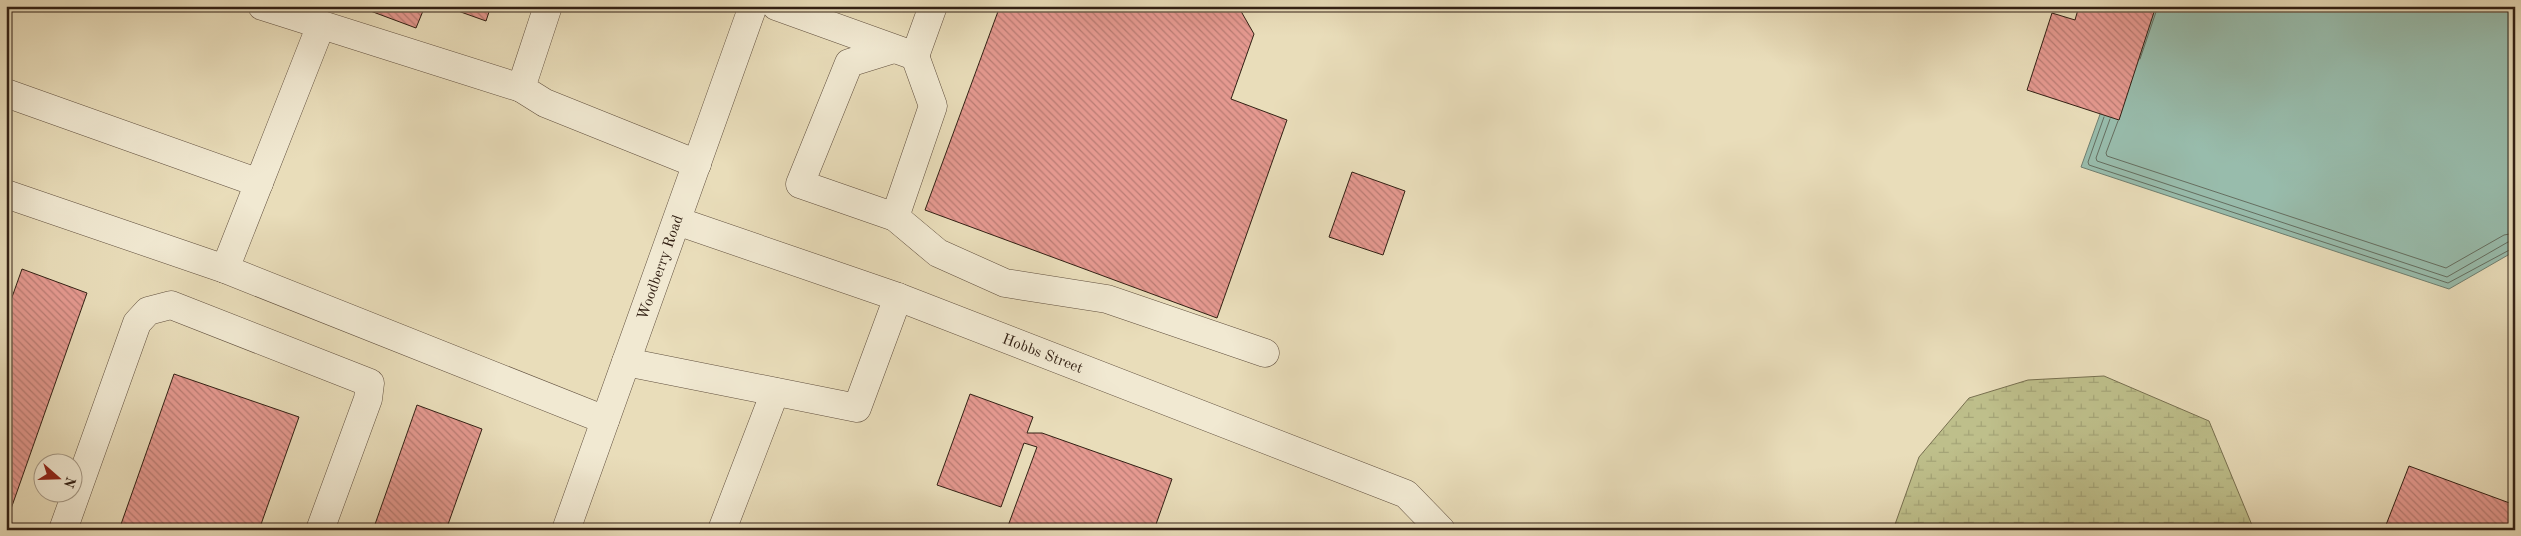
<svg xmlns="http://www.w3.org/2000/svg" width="2521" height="536" font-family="'Old Standard TT',serif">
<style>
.wetland{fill:url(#wetland-marsh);stroke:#787050}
.water{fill:#98bcac;stroke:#6f7e6f}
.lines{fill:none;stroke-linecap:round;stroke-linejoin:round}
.shore{stroke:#656e60;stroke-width:1}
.building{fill:url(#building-back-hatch);stroke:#322014}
.minor-casing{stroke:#604f3e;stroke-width:29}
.minor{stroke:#f1e9d2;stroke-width:28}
.labels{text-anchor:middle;stroke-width:4;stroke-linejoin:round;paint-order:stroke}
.street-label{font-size:15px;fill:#322014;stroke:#f1e9d2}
</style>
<defs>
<pattern id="wetland-marsh" width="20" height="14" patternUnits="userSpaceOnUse" patternTransform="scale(1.25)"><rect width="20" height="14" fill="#bebf8b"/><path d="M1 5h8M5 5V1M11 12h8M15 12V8" fill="none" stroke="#a4a477"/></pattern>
<pattern id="building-back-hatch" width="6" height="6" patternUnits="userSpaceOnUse" patternTransform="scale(1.25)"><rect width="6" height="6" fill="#e59990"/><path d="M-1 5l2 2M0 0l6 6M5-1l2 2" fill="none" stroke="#ba7c74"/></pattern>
</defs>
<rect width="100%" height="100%" fill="#e9ddba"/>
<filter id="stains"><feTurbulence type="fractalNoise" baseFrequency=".004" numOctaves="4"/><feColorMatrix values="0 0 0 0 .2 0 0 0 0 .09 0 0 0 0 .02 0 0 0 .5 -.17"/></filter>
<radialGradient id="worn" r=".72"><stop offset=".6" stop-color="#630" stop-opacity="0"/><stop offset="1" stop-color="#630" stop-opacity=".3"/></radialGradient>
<path class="wetland" d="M2104,376L2209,421L2254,530H1893L1919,457L1969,398L2028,380Z"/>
<path class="water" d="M2139,6H2515V251L2449,289L2081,167Z"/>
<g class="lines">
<g class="shore">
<path d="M2140,59L2158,6"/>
<path d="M2104,117L2088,162L2089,165L2448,283L2515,247"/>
<path d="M2110,119L2096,158L2097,161L2447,277L2508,242L2515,241"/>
<path d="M2118,121L2106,153L2107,156L2446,268L2504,235L2515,233"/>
</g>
</g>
<g class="building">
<path d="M357,6H425L416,28Z"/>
<path d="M444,6H491L486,21Z"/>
<path d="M1000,6H1238L1254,34L1231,99L1287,120L1217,318L925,210Z"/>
<path d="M2079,6H2156L2119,120L2027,90L2052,13L2075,20Z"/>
<path d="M1352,172L1405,191L1383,255L1329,237Z"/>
<path d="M22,269L87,293L6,523V314Z"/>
<path d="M174,374L299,417L259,530H119Z"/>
<path d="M970,394L1033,417L1027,433H1042L1172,479L1154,530H1019L1008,526L1037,447L1024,443L1001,507L937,485Z"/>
<path d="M417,405L482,429L446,530H373Z"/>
<path d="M2409,466L2515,505V530H2384Z"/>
</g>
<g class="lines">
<g class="minor-casing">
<g id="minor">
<path d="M262,6L521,88"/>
<path d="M548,6L521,88L545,103L697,164"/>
<path d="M776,6L915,56L933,6"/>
<path d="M894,49L849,63L800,184L895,217L933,106L915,56"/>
<path d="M6,93L259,183"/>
<path d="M6,194L225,269L605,420"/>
<path d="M895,217L938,253L1005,283L1107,299L1265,353"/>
<path id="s1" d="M677,221L898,297L1406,494L1441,530"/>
<path d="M225,269L321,25"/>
<path d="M626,362L857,408L898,297"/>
<path d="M63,530L137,323L148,311L171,305L370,383L368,399L320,530"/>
<path id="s2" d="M566,530L753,6"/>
<path d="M722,530L775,392"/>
</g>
</g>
<use href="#minor" class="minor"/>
</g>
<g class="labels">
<g class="street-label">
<text dy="5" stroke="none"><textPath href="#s2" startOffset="279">Woodberry Road</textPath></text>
<text dy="5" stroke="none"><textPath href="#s1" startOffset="389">Hobbs Street</textPath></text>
</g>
</g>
<rect width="2521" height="536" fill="none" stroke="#e9ddba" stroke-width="25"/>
<rect x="8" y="8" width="2506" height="521" fill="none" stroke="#322014" stroke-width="2.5"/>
<rect x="12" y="12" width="2496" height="511" fill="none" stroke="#322014"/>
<g transform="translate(58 478) rotate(110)"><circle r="24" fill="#f1e9d2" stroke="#a59986"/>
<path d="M0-4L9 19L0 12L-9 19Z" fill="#8f2418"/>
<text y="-8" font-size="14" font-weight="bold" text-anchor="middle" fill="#322014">N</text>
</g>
<rect width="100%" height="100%" filter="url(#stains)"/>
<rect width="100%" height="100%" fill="url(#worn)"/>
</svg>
